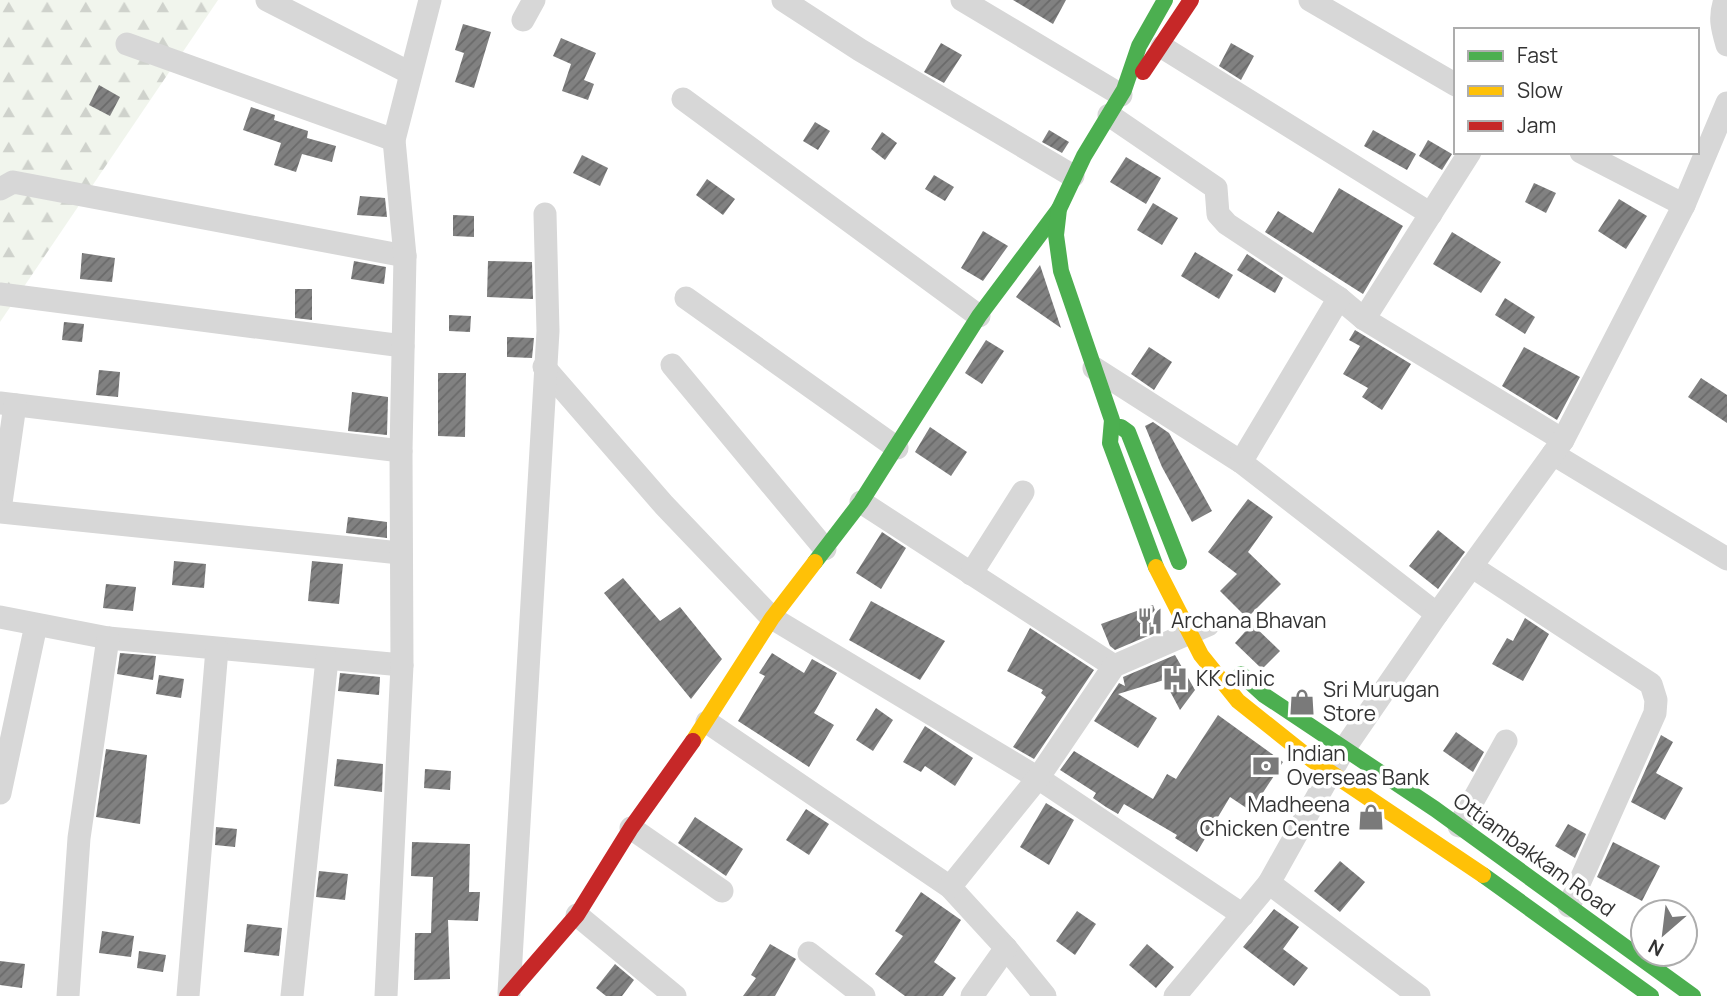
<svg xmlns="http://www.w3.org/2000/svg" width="1727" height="996" font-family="Manrope,sans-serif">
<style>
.forest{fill:url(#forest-firs)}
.building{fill:url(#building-hatch)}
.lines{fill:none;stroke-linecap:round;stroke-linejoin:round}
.street{stroke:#d7d7d7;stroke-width:23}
.fast{stroke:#4caf50;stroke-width:16}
.slow{stroke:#ffc107;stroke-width:16}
.jam{stroke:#c62828;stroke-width:16}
.labels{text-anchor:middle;stroke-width:7;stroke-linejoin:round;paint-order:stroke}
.poi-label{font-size:21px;fill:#333;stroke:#fff;text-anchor:start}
.street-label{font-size:21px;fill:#333;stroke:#fff}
</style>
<defs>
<pattern id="forest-firs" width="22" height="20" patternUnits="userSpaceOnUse" patternTransform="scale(1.75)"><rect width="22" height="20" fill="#f1f5ed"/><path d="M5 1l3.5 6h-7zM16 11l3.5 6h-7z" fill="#cfd2cc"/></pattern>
<pattern id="building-hatch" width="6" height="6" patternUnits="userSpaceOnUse" patternTransform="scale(1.75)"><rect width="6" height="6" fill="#818181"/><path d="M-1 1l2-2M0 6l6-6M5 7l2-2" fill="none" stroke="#6a6a6a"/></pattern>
</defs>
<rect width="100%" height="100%" fill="#fff"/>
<path class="forest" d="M0,0H218L0,322Z"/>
<g class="building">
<path d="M1013,0H1066L1053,24Z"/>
<path d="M463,24L491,32L474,88L455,82L464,53L455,50Z"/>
<path d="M561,38L596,53L584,80L594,84L588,100L562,91L571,64L553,56Z"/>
<path d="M941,43L962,55L944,83L924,72Z"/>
<path d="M1231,43L1254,56L1241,80L1219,66Z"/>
<path d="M99,85L120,97L110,116L89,105Z"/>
<path d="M251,107L275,115L274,120L308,131L307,138L336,146L332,162L302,154L296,172L274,165L281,143L243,130Z"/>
<path d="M815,122L830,131L818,150L803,141Z"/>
<path d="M1049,130L1069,142L1062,153L1042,142Z"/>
<path d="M1373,130L1416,154L1407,170L1364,146Z"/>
<path d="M882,132L897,143L885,160L871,149Z"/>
<path d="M1428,140L1452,154L1442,170L1419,156Z"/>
<path d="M582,155L608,168L600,186L573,173Z"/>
<path d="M1126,157L1161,178L1146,204L1110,182Z"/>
<path d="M934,175L954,187L945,201L925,189Z"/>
<path d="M707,179L735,199L723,215L696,195Z"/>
<path d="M1534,183L1556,193L1546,213L1525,202Z"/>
<path d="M1339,188L1403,226L1363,294L1265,232L1278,211L1313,233Z"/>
<path d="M360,196L385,198L387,217L357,215Z"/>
<path d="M1619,199L1647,216L1626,249L1598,231Z"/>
<path d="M1153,203L1178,218L1162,245L1137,230Z"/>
<path d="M453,215L474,216V237L453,236Z"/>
<path d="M983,231L1008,246L983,281L961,268Z"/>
<path d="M1452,232L1501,262L1481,293L1433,264Z"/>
<path d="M1195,252L1233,275L1219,299L1181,276Z"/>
<path d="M82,253L115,258L112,282L80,279Z"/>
<path d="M1247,254L1283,278L1275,293L1237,270Z"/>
<path d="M354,261L386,267L384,284L351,279Z"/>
<path d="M488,261L532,262L533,299L487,297Z"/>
<path d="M1040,265L1061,328L1016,297Z"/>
<path d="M295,289H312V320L295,318Z"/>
<path d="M1505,298L1535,317L1525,334L1495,315Z"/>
<path d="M449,315L471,316L470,332L449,331Z"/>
<path d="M64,322L84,324L82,342L62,340Z"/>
<path d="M1355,330L1411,364L1382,410L1362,397L1368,388L1343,374L1360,346L1349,340Z"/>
<path d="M507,337L534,338L532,358L507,357Z"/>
<path d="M986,340L1004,351L982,384L965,373Z"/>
<path d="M1149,347L1172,362L1154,390L1131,374Z"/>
<path d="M1524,347L1580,377L1557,420L1502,386Z"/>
<path d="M99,370L120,372L118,397L96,395Z"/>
<path d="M438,373H466L465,437L438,436Z"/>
<path d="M1701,378L1727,395V423L1688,397Z"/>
<path d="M352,392L388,397L387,435L348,431Z"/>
<path d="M1153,422L1169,433L1212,511L1192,522L1162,467L1145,426Z"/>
<path d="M930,427L967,452L951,476L915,452Z"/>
<path d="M1248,499L1273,517L1248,552L1281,584L1247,618L1220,591L1237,574L1208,552Z"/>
<path d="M348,517L387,522V538L346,533Z"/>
<path d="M1438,530L1465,552L1438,589L1409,566Z"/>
<path d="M882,532L906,548L881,589L856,573Z"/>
<path d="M174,561L206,564L204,588L172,585Z"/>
<path d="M312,561L343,564L339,604L308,601Z"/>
<path d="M623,578L660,621L680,607L722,659L691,699L604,593Z"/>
<path d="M106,584L136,587L133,611L103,608Z"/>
<path d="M871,601L945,641L920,680L849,640Z"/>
<path d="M1153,605L1162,630L1115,650L1110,646L1101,624Z"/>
<path d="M1525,618L1549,634L1523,681L1492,664L1507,638L1513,641Z"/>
<path d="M1252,624L1280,651L1262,669L1235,643Z"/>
<path d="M1030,628L1094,670L1034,759L1013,747L1046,697L1041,693L1043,690L1007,671Z"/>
<path d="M120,653L156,656L153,680L117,674Z"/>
<path d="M772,653L804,673L812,659L837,673L814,713L834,725L809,767L738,721L765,676L759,673Z"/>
<path d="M1175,655L1195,690L1180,710L1164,680L1118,694L1157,718L1138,748L1094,721L1119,683L1125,686L1123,677Z"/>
<path d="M340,673L380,677L379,695L338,691Z"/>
<path d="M159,675L184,679L181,698L156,694Z"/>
<path d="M876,708L893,720L873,751L856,740Z"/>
<path d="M1218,715L1283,762L1251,811L1230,797L1197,852L1175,838L1177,835L1124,804L1118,814L1106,807L1093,798L1096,793L1060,770L1074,751L1153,799L1167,774L1176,779Z"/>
<path d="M925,726L973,758L955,786L925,766L921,772L903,762Z"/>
<path d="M1456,732L1484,752L1473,772L1443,751Z"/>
<path d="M1661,735L1673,742L1656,773L1683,788L1665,820L1631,802Z"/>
<path d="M106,749L147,755L140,824L96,817Z"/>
<path d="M337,759L383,764L382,792L334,786Z"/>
<path d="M425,769L451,771L450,790L424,788Z"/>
<path d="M1046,803L1074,820L1049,865L1020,847Z"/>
<path d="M806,809L829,824L809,855L786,840Z"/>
<path d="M695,817L743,849L726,876L678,843Z"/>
<path d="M1568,824L1586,834L1575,858L1555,846Z"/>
<path d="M216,827L237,829L235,847L215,845Z"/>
<path d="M412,842L470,844L469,892H480L478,921L448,920L450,979L414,980L415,933H431L433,877L411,876Z"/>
<path d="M1613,842L1660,866L1642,901L1597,877Z"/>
<path d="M1340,861L1365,882L1340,912L1314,891Z"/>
<path d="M319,871L348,874L345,900L316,897Z"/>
<path d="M921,892L961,920L934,962L956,978L943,996H905L875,974L903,936L895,931Z"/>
<path d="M1274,909L1299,927L1283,949L1308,968L1294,986L1243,947Z"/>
<path d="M1077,911L1096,924L1075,955L1056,941Z"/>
<path d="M247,924L282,928L279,956L244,952Z"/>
<path d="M102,931L134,936L131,957L99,953Z"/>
<path d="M770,944L796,959L775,996H743L756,978L751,975Z"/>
<path d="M1147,944L1174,967L1156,988L1129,965Z"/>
<path d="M139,951L166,955L163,972L137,968Z"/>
<path d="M0,961L25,964L22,988L0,985Z"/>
<path d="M615,964L634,980L622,996H606L596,988Z"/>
</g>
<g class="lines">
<g class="street">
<path d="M267,0L410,73"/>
<path d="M783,0L860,50L1073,176"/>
<path d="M962,0L1121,95"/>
<path d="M1310,0L1456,85"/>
<path d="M1725,0C1719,17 1722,28 1727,45"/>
<path d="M523,20L534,0"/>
<path d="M127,44L394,140"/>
<path d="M1162,47L1431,214"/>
<path d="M683,99L979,316"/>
<path d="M1109,115L1216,188L1218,214L1227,224L1339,298L1364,319L1563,440"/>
<path d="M0,189L13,182L405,256"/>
<path d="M1684,205L1727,103"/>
<path d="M0,294L403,346"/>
<path d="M686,298L897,448"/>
<path d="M1364,319L1470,152"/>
<path d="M672,365L825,549"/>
<path d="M544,367L664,505L772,618L1038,778L1243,915"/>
<path d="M1094,368L1241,462L1437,614"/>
<path d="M0,403L401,451"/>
<path d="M1553,454L1727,559"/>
<path d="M1241,462L1339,298"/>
<path d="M861,502L1114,666"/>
<path d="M0,510L15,405"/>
<path d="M0,512L400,553"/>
<path d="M1471,566L1651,684L1656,700L1655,713L1569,906"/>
<path d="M971,574L1023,492"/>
<path d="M0,617L108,638L402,665"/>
<path d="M707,722L950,887L1006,948L1045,996"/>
<path d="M0,793L36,625"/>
<path d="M1459,826L1506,741"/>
<path d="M631,828L722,891"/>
<path d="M1269,883L1419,996"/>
<path d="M950,887L1038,778L1114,666L1208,625"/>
<path d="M577,915L675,996"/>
<path d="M809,953L864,996"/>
<path d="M509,993L548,331L545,214"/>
<path d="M68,996L79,838L108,638"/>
<path d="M188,996L217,649"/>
<path d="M292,996L327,659"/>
<path d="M386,996L402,665L401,451L405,256L394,140L430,0"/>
<path d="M972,996L1006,948"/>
<path d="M1175,996L1269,883L1344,749L1437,614L1563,440L1684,205L1581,152"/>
</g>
<g class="fast">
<path d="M1121,427L1128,432L1179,562"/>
<path d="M815,562L861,502L979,316L1059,209"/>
<path d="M1156,567L1110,443L1112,420L1061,271L1056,235L1059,209L1084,156L1124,90L1139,46L1165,0"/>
<path d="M1241,674L1264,695L1435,809L1693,996"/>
<path d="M1483,875L1651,996"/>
</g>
<g class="slow">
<path d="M1156,567L1201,655L1238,701L1312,760L1483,875"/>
<path d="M693,741L772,618L815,562"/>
</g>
<g class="jam">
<path d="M1143,72L1191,0"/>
<path d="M507,996L577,915L631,828L693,741"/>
</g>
</g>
<defs>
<g id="restaurant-bare" transform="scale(2.1)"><path d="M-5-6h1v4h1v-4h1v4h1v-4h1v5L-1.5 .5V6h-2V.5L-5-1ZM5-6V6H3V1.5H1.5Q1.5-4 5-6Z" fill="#7a7a7a" stroke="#fff" stroke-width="2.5" paint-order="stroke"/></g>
<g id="hospital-bare" transform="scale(2.1)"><path d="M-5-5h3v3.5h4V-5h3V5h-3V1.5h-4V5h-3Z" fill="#7a7a7a" stroke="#fff" stroke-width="2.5" paint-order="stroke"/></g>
<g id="shop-bare" transform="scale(2.1)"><path d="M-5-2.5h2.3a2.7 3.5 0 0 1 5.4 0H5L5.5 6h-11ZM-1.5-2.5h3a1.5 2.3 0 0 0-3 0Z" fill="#7a7a7a" stroke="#fff" stroke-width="2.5" paint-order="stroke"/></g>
<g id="bank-bare" transform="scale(2.1)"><path d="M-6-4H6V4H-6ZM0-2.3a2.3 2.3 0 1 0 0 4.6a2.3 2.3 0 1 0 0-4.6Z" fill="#7a7a7a" stroke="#fff" stroke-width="2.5" paint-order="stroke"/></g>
</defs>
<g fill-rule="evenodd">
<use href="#restaurant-bare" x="1150" y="621"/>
<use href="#hospital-bare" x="1175" y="679"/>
<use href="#shop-bare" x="1302" y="702"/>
<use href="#bank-bare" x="1266" y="766"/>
<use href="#shop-bare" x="1371" y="817"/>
</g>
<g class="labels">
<g class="poi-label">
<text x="1171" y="628">Archana Bhavan</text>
<text x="1196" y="686">KK clinic</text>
<text x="1323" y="697">Sri Murugan<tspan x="1323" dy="24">Store</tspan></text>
<text x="1287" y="761">Indian<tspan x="1287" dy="24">Overseas Bank</tspan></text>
<text x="1350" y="812" text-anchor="end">Madheena<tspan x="1350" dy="24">Chicken Centre</tspan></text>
</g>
<g class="street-label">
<text transform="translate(1534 855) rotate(36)" y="7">Ottiambakkam Road</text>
</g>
</g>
<rect x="1454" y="28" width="245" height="126" fill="#ffffff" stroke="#adadad" stroke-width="2"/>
<rect x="1468" y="51" width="35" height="10" fill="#4caf50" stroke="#adadad" stroke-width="2"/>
<text x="1517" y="63" font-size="21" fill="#333333">Fast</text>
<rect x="1468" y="86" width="35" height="10" fill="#ffc107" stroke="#adadad" stroke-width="2"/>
<text x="1517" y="98" font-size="21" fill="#333333">Slow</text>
<rect x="1468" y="121" width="35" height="10" fill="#c62828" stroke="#adadad" stroke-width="2"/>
<text x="1517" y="133" font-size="21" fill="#333333">Jam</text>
<g transform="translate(1664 933) rotate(208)"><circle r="33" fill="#ffffff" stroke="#adadad" stroke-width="2"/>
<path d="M0-5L12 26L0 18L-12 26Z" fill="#7a7a7a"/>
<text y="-10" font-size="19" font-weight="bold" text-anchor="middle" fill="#333333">N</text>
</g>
</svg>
